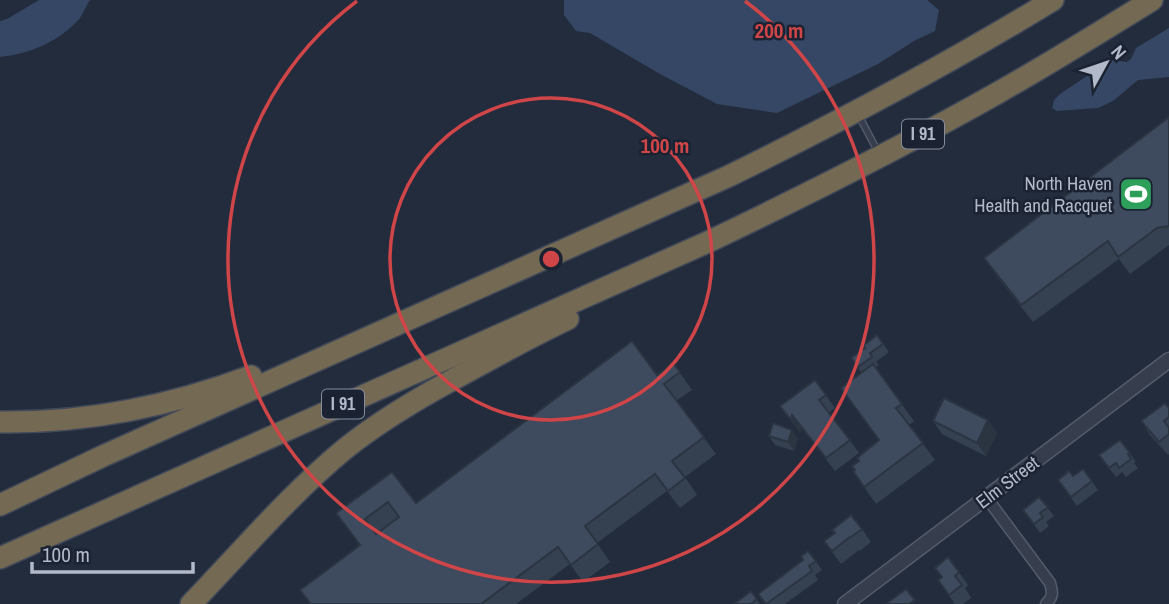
<svg xmlns="http://www.w3.org/2000/svg" width="1169" height="604" font-family="'Archivo Narrow',sans-serif">
<style>
.water{fill:#354765}
.lines{fill:none;stroke-linecap:round;stroke-linejoin:round}
.service-casing{stroke:#545c6b;stroke-width:8}
.minor-casing{stroke:#545c6b;stroke-width:13}
.tertiary-casing{stroke:#545c6b;stroke-width:17}
.motorway-casing{stroke:#414958;stroke-width:24}
.service{stroke:#363e4d;stroke-width:5}
.minor{stroke:#363e4d;stroke-width:10}
.tertiary{stroke:#363e4d;stroke-width:14}
.motorway{stroke:#746953;stroke-width:21}
.wall{fill:#354050}
.shaded-wall{fill:#2b3441}
.building{fill:#3e4a5d;stroke:#2b3441;stroke-width:2;fill-rule:evenodd}
.ring{fill:none;stroke:#cf4548;stroke-width:3.5}
.labels{text-anchor:middle;stroke-width:5;stroke-linejoin:round;paint-order:stroke}
.shield{fill:#1b2332;stroke:#858c9c;stroke-width:2}
.shield-label{font-size:18px;font-weight:bold;fill:#b2b9c9}
.poi-label{font-size:19px;fill:#b2b9c9;stroke:#1b2332;text-anchor:end}
.street-label{font-size:19px;fill:#b2b9c9;stroke:#1b2332}
.centre{fill:#cf4548;stroke:#1b2332;stroke-width:3.5}
.ring-label{font-size:21px;text-anchor:middle;font-weight:bold;fill:#cf4548;stroke:#1b2332;stroke-width:5;stroke-linejoin:round;paint-order:stroke}
</style>
<rect width="100%" height="100%" fill="#222c3d"/>
<g class="water">
<path d="M39,0H90C86,6 83,14 79,19C59,42 29,54 0,57V21L7,19Z"/>
<path d="M564,0H927L939,10L935,31L914,41L878,64L777,113L717,104L660,74L590,33L576,31L564,15Z"/>
<path d="M1169,28V77L1138,80L1113,101L1098,108L1057,111L1052,108L1054,100L1060,94L1111,60L1127,62L1131,59L1136,48Z"/>
</g>
<g class="lines">
<g class="service-casing">
<path id="service" d="M858,114L878,152"/>
</g>
<g class="minor-casing">
<path id="minor" d="M986,497L1050,583C1053,593 1053,597 1046,604"/>
</g>
<g class="tertiary-casing">
<path id="tertiary" d="M845,604L1169,360"/>
</g>
<g class="motorway-casing">
<g id="motorway">
<path d="M0,422C86,423 171,406 251,376"/>
<path d="M0,505L103,456L729,176C839,122 948,64 1053,0"/>
<path d="M0,558L710,241C808,194 906,145 1001,91C1052,62 1102,31 1152,0"/>
<path d="M191,604C242,551 290,494 346,448C380,421 417,399 454,379C492,358 530,337 568,319"/>
</g>
</g>
<use href="#service" class="service"/>
<use href="#minor" class="minor"/>
<use href="#tertiary" class="tertiary"/>
<use href="#motorway" class="motorway"/>
</g>
<g class="wall">
<path d="M1169,117V245L1130,274L1119,259L1033,322L996,275L984,258Z"/>
<path d="M877,335L889,352L876,362L879,365L875,368L914,421L909,425L935,460L876,504L853,471L859,461L879,440L841,388L862,373L851,358L865,348Z"/>
<path d="M673,363L692,390L676,401L716,454L685,477L697,495L680,508L667,491L597,543L610,562L583,582L570,564L516,604H310L300,590L359,545L336,513L392,472L416,503L657,375Z"/>
<path d="M815,380L835,408L829,412L859,453L835,471L802,428L800,433L780,406Z"/>
<path d="M1169,408V454L1168,455L1150,435L1141,421Z"/>
<path d="M988,420L997,433L986,456L942,434L933,421Z"/>
<path d="M769,436L798,438L794,451L775,445Z"/>
<path d="M1120,440L1136,462L1134,463L1138,468L1126,477L1122,472L1116,477L1099,455Z"/>
<path d="M1083,469L1098,490L1077,506L1058,480L1073,476Z"/>
<path d="M1039,497L1054,516L1046,522L1049,526L1040,533L1023,510Z"/>
<path d="M862,529L871,542L860,551L859,550L841,564L824,541Z"/>
<path d="M808,551L822,570L815,575L818,580L785,604H766L758,594L803,560Z"/>
<path d="M948,557L968,585L965,588L971,598L963,604H955L938,580L941,577Z"/>
<path d="M751,591L760,604H734Z"/>
</g>
<g class="shaded-wall">
<path d="M792,415L802,428L800,433L791,420Z"/>
<path d="M988,420L997,433L986,456L977,443Z"/>
<path d="M792,430L798,438L794,451L788,442Z"/>
</g>
<g class="building">
<path d="M1169,117V226L1157,228L1118,257L1108,241L1021,305L984,258Z"/>
<path d="M877,335L883,344L870,353L872,357L858,367L851,358L865,348L863,346Z"/>
<path d="M632,341L657,375L673,363L680,372L664,384L704,437L672,461L685,478L668,491L655,474L585,526L598,544L571,565L558,547L481,604H311L300,590L360,545L336,513L392,472L416,503ZM388,502L399,517L376,534L365,519Z"/>
<path d="M873,364L902,404L896,408L923,443L864,487L853,471L855,470L852,466L859,461L857,458L879,440L841,388Z"/>
<path d="M815,380L826,395L819,400L850,440L826,458L792,415L791,420L780,406Z"/>
<path d="M944,398L988,420L977,443L933,421Z"/>
<path d="M1165,403L1169,408V417L1164,421L1169,428V434L1159,442L1141,421Z"/>
<path d="M773,423L792,430L788,442L769,436Z"/>
<path d="M1120,440L1130,453L1128,454L1131,459L1119,468L1116,463L1109,468L1099,455Z"/>
<path d="M1083,469L1092,481L1071,497L1058,480L1069,471L1073,476Z"/>
<path d="M1039,497L1048,507L1040,513L1043,517L1034,524L1023,510Z"/>
<path d="M851,515L862,529L851,537H850L832,551L824,541L835,533L832,530Z"/>
<path d="M808,551L816,561L809,566L812,571L766,604L758,594L803,560L801,556Z"/>
<path d="M948,557L959,572L955,576L962,585L949,595L938,580L942,577L935,568Z"/>
<path d="M906,589L915,600L909,604H888L887,603Z"/>
<path d="M751,591L757,599L751,604H734Z"/>
</g>
<g class="ring">
<circle cx="551" cy="259" r="161"/>
<path d="M745 1A323 323 0 1 1 357 1"/>
</g>
<defs>
<g id="stadium-square" transform="scale(1.75)"><rect x="-9" y="-9" width="18" height="18" rx="4" fill="#2e9e5b" stroke="#1b2332"/><path d="M0-5a6.5 5 0 1 0 0 10a6.5 5 0 1 0 0-10ZM-3.5-1.8h7v3.6h-7Z" fill="#fff"/></g>
</defs>
<g fill-rule="evenodd">
<use href="#stadium-square" x="1136" y="194"/>
</g>
<g class="labels">
<g class="shield">
<rect x="902" y="119.5" width="42" height="29" rx="5"/>
<rect x="322" y="389.5" width="42" height="29" rx="5"/>
</g>
<g class="shield-label">
<text x="923" y="140">I 91</text>
<text x="343" y="410">I 91</text>
</g>
<g class="poi-label">
<text x="1112" y="190">North Haven<tspan x="1112" dy="22">Health and Racquet</tspan></text>
</g>
<g class="street-label">
<text transform="translate(1007 482) rotate(-37)" y="7">Elm Street</text>
</g>
</g>
<circle cx="551" cy="259" r="10" class="centre"/>
<g class="ring-label">
<text x="779" y="38">200 m</text>
<text x="665" y="153">100 m</text>
</g>
<g transform="translate(1106 63) rotate(50)" stroke="#1b2332" stroke-width="5" paint-order="stroke">
<path d="M0-5L12 26L0 18L-12 26Z" fill="#b2b9c9"/>
<text y="-10" font-size="19" font-weight="bold" text-anchor="middle" fill="#b2b9c9">N</text>
</g>
<path d="M32 562v10h161v-10" fill="none" stroke="#b2b9c9" stroke-width="3.5"/>
<text x="42" y="562" font-size="21" fill="#b2b9c9" stroke="#1b2332" stroke-width="5" paint-order="stroke">100 m</text>
</svg>
